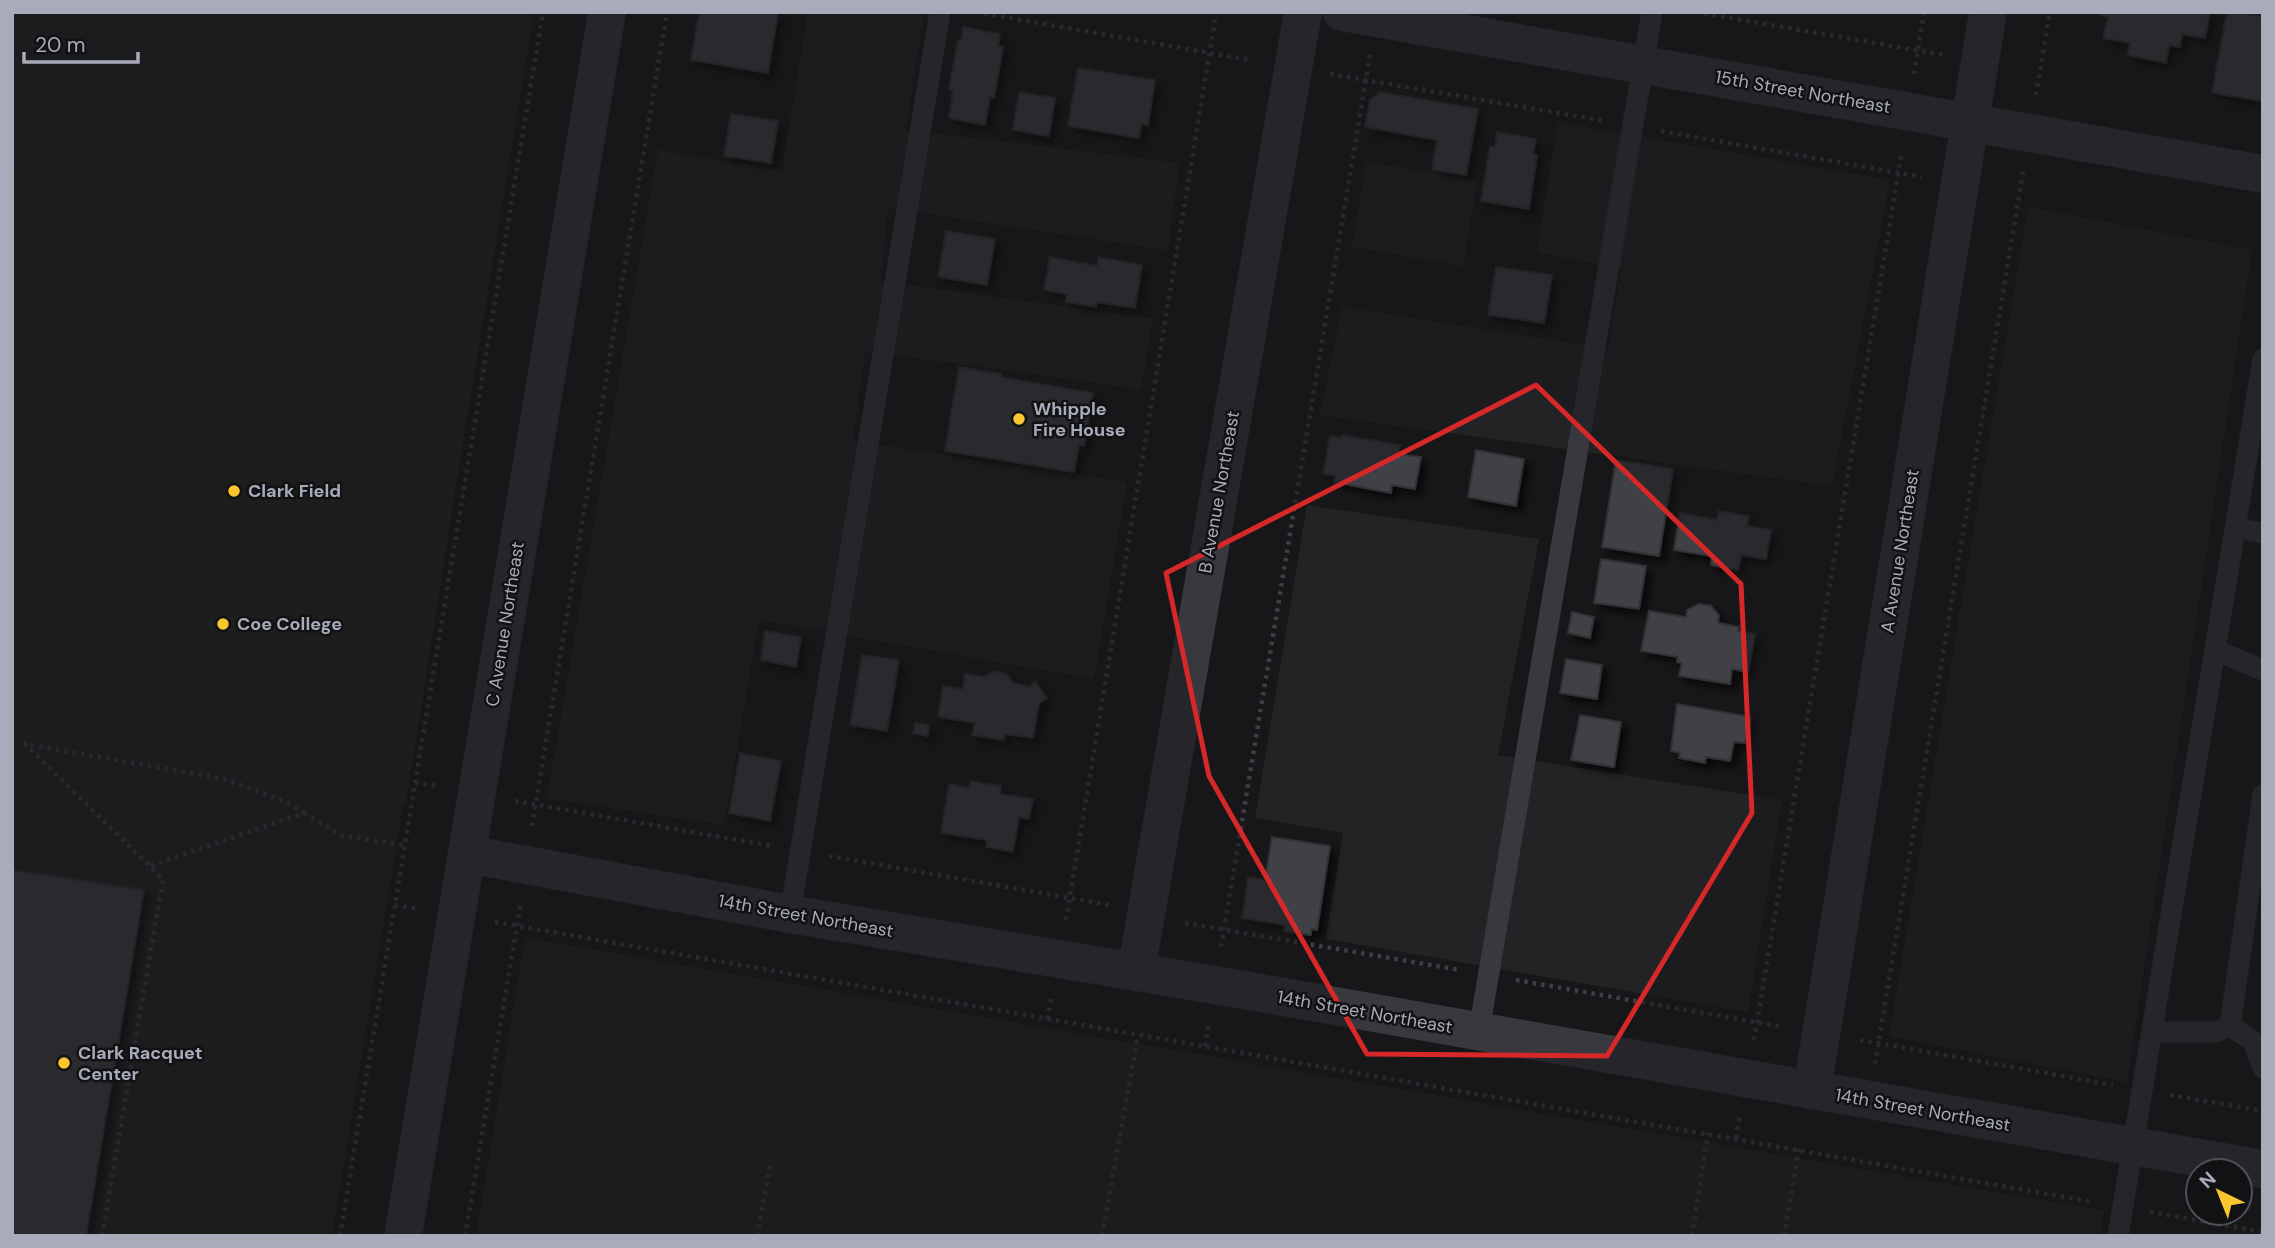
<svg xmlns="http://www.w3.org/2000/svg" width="2275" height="1248" font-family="'DM Sans',sans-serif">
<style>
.built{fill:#232326}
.green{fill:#1f2720}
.building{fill:#414146;stroke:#313135;stroke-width:2;filter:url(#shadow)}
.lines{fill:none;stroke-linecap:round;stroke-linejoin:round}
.path{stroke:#3e3f45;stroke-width:4.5;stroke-dasharray:3.5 5;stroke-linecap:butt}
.service{stroke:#38383e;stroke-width:21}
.minor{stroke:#38383e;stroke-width:38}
.marked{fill:none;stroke:#d62828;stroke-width:5;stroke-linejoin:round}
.poi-dot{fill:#f9c62f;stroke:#121214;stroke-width:2.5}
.labels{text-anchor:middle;stroke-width:5;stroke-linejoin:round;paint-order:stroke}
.street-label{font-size:18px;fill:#a8acba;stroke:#121214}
.poi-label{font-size:18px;font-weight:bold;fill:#a8acba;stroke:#121214;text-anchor:start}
</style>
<defs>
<filter id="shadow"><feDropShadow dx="6" dy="6" stdDeviation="3.5" flood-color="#0009"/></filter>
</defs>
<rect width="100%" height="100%" fill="#171719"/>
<g class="built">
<path d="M12,12H534L332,1236H12Z"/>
<path d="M808,12L924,13L906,130L1180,163L1167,250L888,208L881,281L1153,319L1141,389L865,351L853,441L1127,482L1094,679L759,620L724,825L547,798L658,150L782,171Z"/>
<path d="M1558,123L1890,180L1832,486L1320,415L1342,307L1608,349L1621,269L1537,252Z"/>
<path d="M1366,162L1477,180L1463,266L1352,247Z"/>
<path d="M2028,207L2252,250L2127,1082L1889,1036Z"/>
<path d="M1307,505L1539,539L1498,755L1782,800L1748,1012L1326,939L1343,833L1255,818Z"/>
<path d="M525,938L2104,1211L2100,1236H476Z"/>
</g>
<g class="green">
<path d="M12,169L376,229L494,244L406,803L211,768L185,784L172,780L162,758L20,738L15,759H12Z"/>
<path d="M184,867L380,900L349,1086L152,1053Z"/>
<path d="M147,1075L343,1108L321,1236H120Z"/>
</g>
<g class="building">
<path d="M699,12H778L768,73L691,60Z"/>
<path d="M2100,12H2210L2205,38L2182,34L2180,47L2169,45L2166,63L2128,55L2130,43L2103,38L2108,17L2099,15Z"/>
<path d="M2227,12L2263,16V101L2212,93Z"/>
<path d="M963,27L1000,34L998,46L1003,47L994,98L990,97L985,125L949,118L953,91L949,90L958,40L961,41Z"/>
<path d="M1078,68L1155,80L1148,125L1141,124L1139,138L1068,126Z"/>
<path d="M1019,92L1055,98L1049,136L1013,130Z"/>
<path d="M1380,92L1478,109L1466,175L1432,170L1437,140L1365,127L1370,100Z"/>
<path d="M731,114L778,121L771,163L724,156Z"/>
<path d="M1497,132L1536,139L1533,154L1537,155L1529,209L1481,201L1490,146L1495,147Z"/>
<path d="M946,231L995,239L987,285L938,277Z"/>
<path d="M1050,257L1097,266L1098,257L1142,265L1135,308L1096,302V307L1066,302L1067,294L1044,290Z"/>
<path d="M1496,267L1552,275L1544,323L1488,315Z"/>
<path d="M959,367L1001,374L1000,377L1093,393L1084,446L1079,445L1074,472L945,451Z"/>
<path d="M1342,435L1400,445L1398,454L1421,457L1415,489L1392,485L1391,493L1334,482L1336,476L1323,474L1330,436L1341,438Z"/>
<path d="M1476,450L1524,459L1516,506L1468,497Z"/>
<path d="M1616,460L1673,469L1659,556L1602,547Z"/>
<path d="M1719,511L1749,516L1747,526L1771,530L1766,559L1741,555L1738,570L1711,565L1712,556L1674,550L1680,513L1717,520Z"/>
<path d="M1601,559L1646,566L1639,609L1594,603Z"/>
<path d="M1699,604L1711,606L1719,615L1718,623L1739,627L1738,631L1755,634L1748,672L1732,669L1730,684L1679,676L1682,663L1677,662L1678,657L1641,651L1649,611L1686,617L1687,610Z"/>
<path d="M1572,612L1594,617L1590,638L1568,633Z"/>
<path d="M765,631L801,637L796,667L761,660Z"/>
<path d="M862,655L899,660L887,731L850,725Z"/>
<path d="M1566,659L1602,665L1597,699L1560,693Z"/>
<path d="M993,671L1007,674L1013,683L1029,687L1035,682L1047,698L1039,703L1033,738L1004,734V740L972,735L975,723L938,717L943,686L963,689L965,674L984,677Z"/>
<path d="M1677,704L1751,717L1746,743L1734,742L1730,761L1706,757L1705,763L1679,758L1680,753L1671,751Z"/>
<path d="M1580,715L1621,722L1614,767L1571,760Z"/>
<path d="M915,723L929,725L928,736L913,733Z"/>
<path d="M740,753L781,761L770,821L729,813Z"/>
<path d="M970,781L1001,786L1000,794L1033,799L1029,819L1019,817L1013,852L986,847L987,840L941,833L949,784L969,788Z"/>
<path d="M1272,837L1330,846L1317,930L1311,929V935L1284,931L1286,925L1242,918L1248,877L1265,880Z"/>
<path d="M12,870L144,890L86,1236H12Z"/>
</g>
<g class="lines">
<g class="path">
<path d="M976,12L1250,60"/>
<path d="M1696,12L1944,55"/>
<path d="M1330,74L1605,121"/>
<path d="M1914,74L1924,12"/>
<path d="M2036,95L2050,12"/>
<path d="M1661,131L1922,177"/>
<path d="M415,783L439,786"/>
<path d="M515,801L772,846"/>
<path d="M304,813L343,836L404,845"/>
<path d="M532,826L667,12"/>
<path d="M829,856L1110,905"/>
<path d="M395,905L418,909"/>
<path d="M1066,920L1215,20"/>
<path d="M495,922L2093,1202"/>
<path d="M1185,923L1460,970"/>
<path d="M1221,947L1370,55"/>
<path d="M1516,980L1783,1027"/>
<path d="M1047,1019L1052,995"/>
<path d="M1754,1040L1902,151"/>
<path d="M1860,1040L2113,1085"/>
<path d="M1205,1046L1209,1023"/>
<path d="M1875,1064L2023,172"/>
<path d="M2170,1095L2263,1111"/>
<path d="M1736,1138L1740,1115"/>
<path d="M2150,1212L2263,1232"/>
<path d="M102,1236L163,879L25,744L224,779L284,801L304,813L150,866"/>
<path d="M340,1236L543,12"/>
<path d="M465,1236L521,902"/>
<path d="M757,1236L771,1162"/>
<path d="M1102,1236L1138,1035"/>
<path d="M1692,1236L1708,1133"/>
<path d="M1784,1236L1799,1149"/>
</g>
<g class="service">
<path d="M2235,528L2263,533"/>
<path d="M2215,650L2263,670"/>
<path d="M790,914L940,12"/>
<path d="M2230,1026L2253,1041L2263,1068"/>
<path d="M1479,1031L1652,12"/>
<path d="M2152,1032H2216L2230,1026L2263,795"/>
<path d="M2118,1236L2263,359"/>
</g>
<g class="minor">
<path d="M1342,12L2263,174"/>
<path d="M467,854L790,914L1215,985L2263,1169"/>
<path d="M1136,972L1303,12"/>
<path d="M1812,1090L1988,12"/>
<path d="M403,1236L607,12"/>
</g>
</g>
<path d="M0 0H2275V1248H0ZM1536,385L1741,584L1752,813L1607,1056L1367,1054L1209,776L1166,573Z" fill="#171719" fill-opacity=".55" fill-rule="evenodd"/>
<path class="marked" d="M1536,385L1741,584L1752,813L1607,1056L1367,1054L1209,776L1166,573Z"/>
<g class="poi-dot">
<circle cx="1019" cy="419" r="7"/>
<circle cx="234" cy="491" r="7"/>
<circle cx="223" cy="624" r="7"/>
<circle cx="64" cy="1063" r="7"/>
</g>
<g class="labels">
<g class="street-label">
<text transform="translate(1803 92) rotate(10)" y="6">15th Street Northeast</text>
<text transform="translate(1219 492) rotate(-80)" y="6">B Avenue Northeast</text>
<text transform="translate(1900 551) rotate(-81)" y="6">A Avenue Northeast</text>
<text transform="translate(505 624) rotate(-81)" y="6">C Avenue Northeast</text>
<text transform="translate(806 916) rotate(10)" y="6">14th Street Northeast</text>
<text transform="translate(1365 1012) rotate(10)" y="6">14th Street Northeast</text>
<text transform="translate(1923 1110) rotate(10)" y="6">14th Street Northeast</text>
</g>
<g class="poi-label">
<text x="1033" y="415">Whipple<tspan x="1033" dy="21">Fire House</tspan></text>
<text x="248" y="497">Clark Field</text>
<text x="237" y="630">Coe College</text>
<text x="78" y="1059">Clark Racquet<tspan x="78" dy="21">Center</tspan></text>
</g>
</g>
<rect width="2275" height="1248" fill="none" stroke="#a8acba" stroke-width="28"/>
<g transform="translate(2219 1192) rotate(317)"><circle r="33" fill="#121214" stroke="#4e5056" stroke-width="2"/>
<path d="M0-5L12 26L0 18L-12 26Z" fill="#f9c62f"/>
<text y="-10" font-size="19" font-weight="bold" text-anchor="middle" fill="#a8acba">N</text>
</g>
<path d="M24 52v10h114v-10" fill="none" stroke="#a8acba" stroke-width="3.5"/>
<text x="35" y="52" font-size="21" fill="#a8acba" stroke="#121214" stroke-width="5" paint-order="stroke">20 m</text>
</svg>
